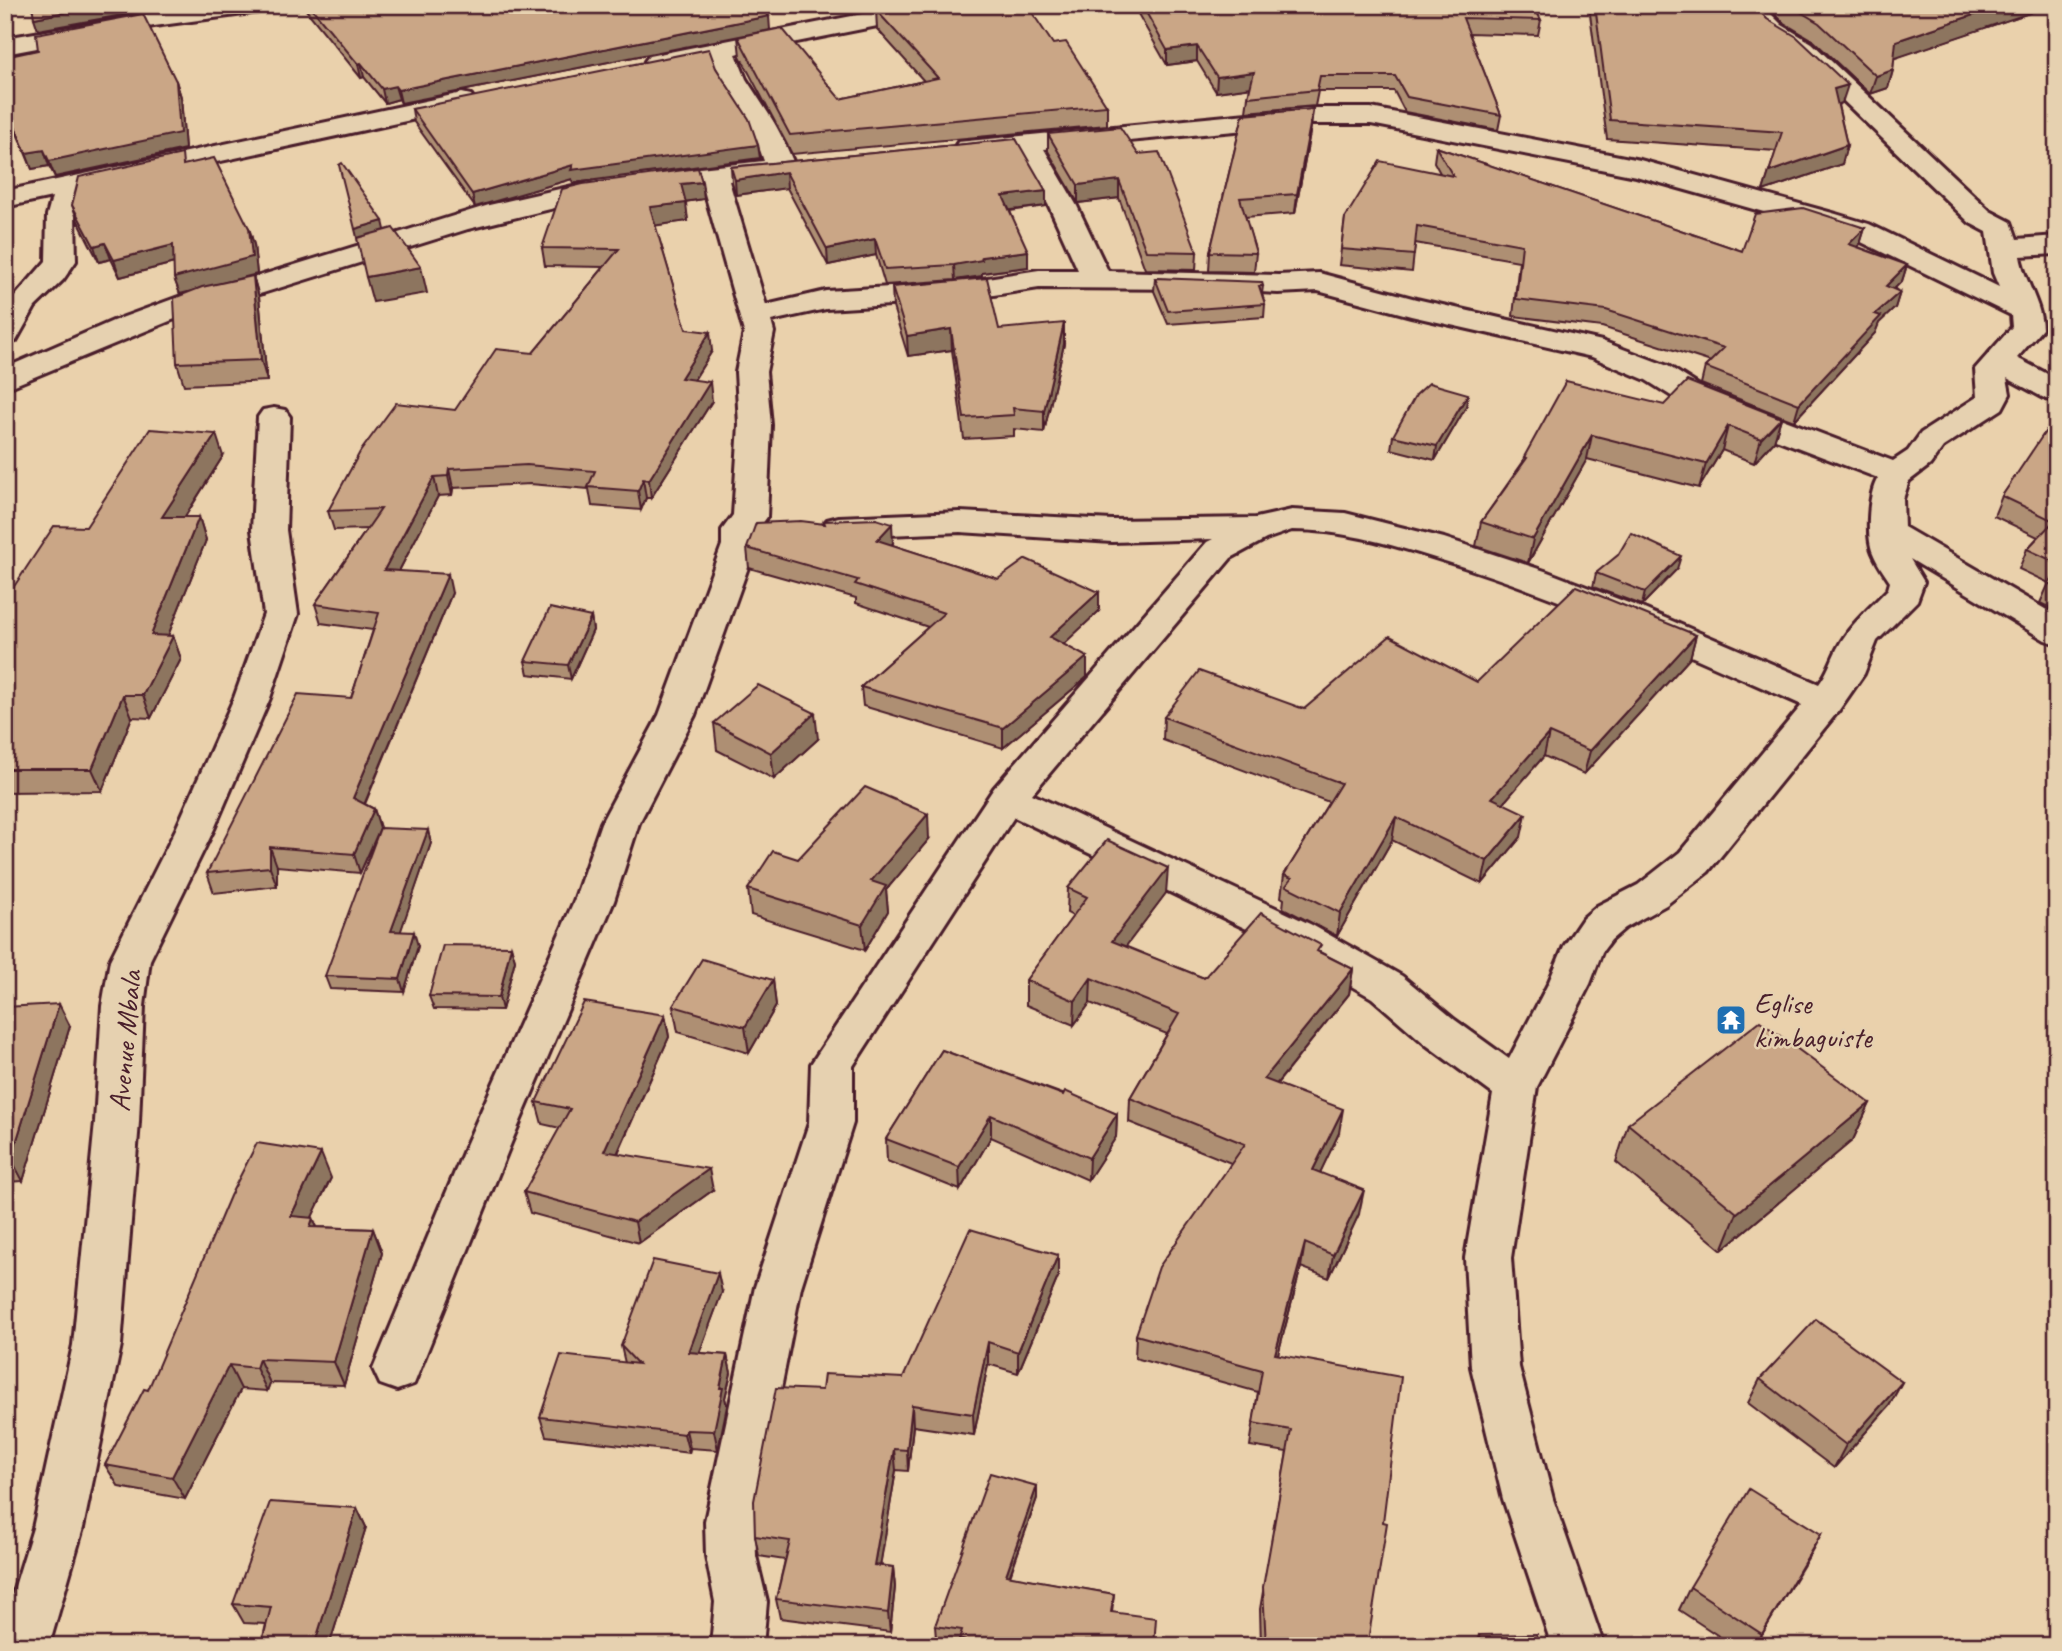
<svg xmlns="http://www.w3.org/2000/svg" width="2062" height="1651" font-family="Caveat,sans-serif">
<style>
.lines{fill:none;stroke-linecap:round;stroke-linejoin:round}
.minor-casing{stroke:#4a1f2b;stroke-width:6}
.minor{fill:#e6d1b0;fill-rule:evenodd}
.wall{fill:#ae8f73;stroke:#4a1f2b;stroke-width:2}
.shaded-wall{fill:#8d745e;stroke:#4a1f2b;stroke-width:2}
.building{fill:#caa686;stroke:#4a1f2b;stroke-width:2}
.labels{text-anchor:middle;stroke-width:5;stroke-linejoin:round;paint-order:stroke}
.poi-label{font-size:30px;fill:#4a1f2b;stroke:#e6d1b0;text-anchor:start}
.street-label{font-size:30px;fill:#4a1f2b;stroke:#e6d1b0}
</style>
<rect width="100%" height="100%" fill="#ead1ac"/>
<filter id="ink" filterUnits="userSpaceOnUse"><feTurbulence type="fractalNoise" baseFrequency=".0143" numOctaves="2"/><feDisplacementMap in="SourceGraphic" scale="14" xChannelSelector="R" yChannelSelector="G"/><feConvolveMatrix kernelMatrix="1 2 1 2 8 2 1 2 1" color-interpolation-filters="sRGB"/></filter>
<g filter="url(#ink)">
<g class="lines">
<g class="minor-casing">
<g id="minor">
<path d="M201,5H271L268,10L259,12L154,26L5,54V38Z"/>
<path d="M908,5H960L957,10L948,12L736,54L746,79L779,130L796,168L792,174L729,181L766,305L826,291L955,283L1039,270H1078L1049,206L1019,151L968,156L958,154L954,148L958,142L1309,108H1371L1640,160L1836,214L1869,224L1999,287L1993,273L1987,232L1970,223L1794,53L1764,35L1736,5H1762L1782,25L1812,43L1990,211L2011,222L2017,239L2057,236V254L2020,256C2024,281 2042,304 2042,329L2017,358L2057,379V401L2046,399L2007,378L2010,394L2002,409L1943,447L1930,465L1909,481L1903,499L1904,527L2057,616V644L2045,640L1910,559L1924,582L1917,601L1877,641L1864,674L1839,710L1708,872L1666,905L1625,928L1611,940L1602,952L1590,984L1537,1087L1511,1258L1519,1367L1553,1499L1604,1646H1552L1503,1499L1471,1367L1465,1258L1493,1094L1425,1044L1372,998L1284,947L1014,817L853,1066V1123L801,1287L755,1521L756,1556L767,1602L763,1646H711L715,1602L706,1556L705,1521L755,1287L809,1123L811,1064L994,788L1207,542L1213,539L1112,542L960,532L839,537L827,534L822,527L827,520L839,517L960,512L1112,520L1256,518L1292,510L1345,513L1444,538L1545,571L1644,609L1819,684C1828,672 1831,661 1837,649C1849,625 1870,608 1888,589L1890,582C1884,573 1877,563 1873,553C1866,538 1868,492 1878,478L1684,404L1646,380L1592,357L1411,316L1318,291L1278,293L1204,289L1039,288L955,301L826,309L771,321L774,332L766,372L771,425L767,517L756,532V545L695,715L639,823L614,901L511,1143L414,1384L397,1390L380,1384L373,1369L467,1143L574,901L601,823L659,715L722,545V530L733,515L739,425L736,372L744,332L702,183L608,195L468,229L263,293L182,316L5,389V368L113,321L192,292L243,281L489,205L608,178L764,161L753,130L720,79L712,58L658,69L649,66L645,61L649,56ZM1309,124H1371L1636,176L1849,236L2011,315L2012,327L1975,369L1977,397L1921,433L1908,451L1893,461L1706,390L1668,366L1602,341L1416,299L1319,273L1278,275L1108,271L1077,206L1044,149ZM1292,530C1346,530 1396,546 1448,562C1570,600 1686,654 1802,705L1680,852L1638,885L1597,906L1583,918L1564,946L1548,984L1509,1059L1455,1020L1402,976L1312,925L1032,794L1231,558L1266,539Z"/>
<path d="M462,93L471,95L475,101L471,107L82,191L75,215L76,261L63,280L35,307L16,341L5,344V308L46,261L47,215L52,197L5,207V191Z"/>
<path d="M274,408L285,410L290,417L286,530L298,614L270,698L214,829L150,960L144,1006L139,1122L121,1345L83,1528L49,1646H5V1619L33,1528L73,1345L95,1122L102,1006L110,960L176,829L234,698L264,614L252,530L258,417L263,410Z"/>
</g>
</g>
<use href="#minor" class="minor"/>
</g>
<g class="wall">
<path d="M302,5H760L770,30L401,103L399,99L385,103L364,77L361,78Z"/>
<path d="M856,5H894L862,12Z"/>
<path d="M1133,5H1533L1541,20L1538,35L1469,33L1501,115L1498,130L1405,112L1394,91H1318L1315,106L1246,112L1248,97L1250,87L1216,92L1197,61L1167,65Z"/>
<path d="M1592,5H1754L1842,103L1838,105L1847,145L1842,164L1763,191L1776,151L1607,139L1590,14Z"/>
<path d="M1766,5H2047V7L1894,58L1893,70L1888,88L1870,94L1814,41L1784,23Z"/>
<path d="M876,10L1053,44L1107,106V125L792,154L740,56L738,37L840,99L924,81L877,29Z"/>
<path d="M5,57L176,81L181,97L185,149L55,177L49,166L32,169L5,105Z"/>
<path d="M716,68L758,145L760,158L573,183L572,179L475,207L414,122L412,109Z"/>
<path d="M1313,109L1311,127L1295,213L1245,217L1256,253L1254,272L1209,271L1210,252L1243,115Z"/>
<path d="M1048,134L1138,154L1197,252L1196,270L1145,269L1119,198L1078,203L1048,151Z"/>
<path d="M1016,139L1046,206L1010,211L1028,267L982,273V276L955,280L885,285L876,255L828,265L787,188L736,195L732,182L731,167Z"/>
<path d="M1436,147L1742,251L1865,228L1860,244L1858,247L1907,265L1902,281L1894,289L1900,292L1895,308L1879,323L1875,333L1794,421L1701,384L1705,367L1711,362L1602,327L1513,316L1519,261L1415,243L1412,272L1339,265L1345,218L1440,173L1434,162Z"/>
<path d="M186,165L249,228L254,245L257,274L223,283L253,276L259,297L267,381L184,385L177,363L196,290L180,294L174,278V263L120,277L111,259L99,262L78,221L72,205Z"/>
<path d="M702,182L704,199L685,202L688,221L655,225L686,329L712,351L694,380L712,401L651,498H646L641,510L592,506L589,489L530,484L453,488L452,495L438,496L399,571L452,593L365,804L374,809L380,828L360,873L277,866V886L214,893L207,873L351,698L373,630L321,623L315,604L367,529L334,530L328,511L455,410L533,353L604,267L545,266L542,248Z"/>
<path d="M1155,278L1263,286L1262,294L1265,304L1264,317L1168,324L1154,291Z"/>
<path d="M892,287L999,329L1064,344L1044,432L1014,429V436L964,439L952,350L908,356L893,307Z"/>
<path d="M1664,405L1781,418L1774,441L1754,463L1722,450L1699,488L1587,459L1528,563L1476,546L1481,522L1523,462L1524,457Z"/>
<path d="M1466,407L1435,460L1391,449L1393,436Z"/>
<path d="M2057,417V611L2040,603L2049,583L2019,569L2027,549L2038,537L1994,516L2002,496Z"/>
<path d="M223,456L185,517H199L206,540L168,636H173L181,659L151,718L132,717L102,791L5,792V600L86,527Z"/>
<path d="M824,521L893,543L892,545L1099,611L1063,644L1087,677L1003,748L863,706L861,687L928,627L856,603V598L749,568L747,548L825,524Z"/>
<path d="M1677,569L1642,605L1593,587L1596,573Z"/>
<path d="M591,617L593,630L571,679L528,674L525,661Z"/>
<path d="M1696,635L1690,658L1584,774L1544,756L1503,803L1521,837L1482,884L1392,840L1337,936L1283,908L1284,899L1281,897L1284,875L1329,802L1163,740L1164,717L1304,709L1477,682Z"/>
<path d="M714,723L818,739L774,779L717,750Z"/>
<path d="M929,839L886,890L888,911L865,950L751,915L748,889L798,859Z"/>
<path d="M431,843L400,932L418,946L404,992L330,989L325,976Z"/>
<path d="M1068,888L1166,893L1125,947L1204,978L1320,952L1353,969L1349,994L1277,1084L1339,1133L1320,1172L1359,1214L1329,1278L1301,1267L1278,1354L1369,1635L1370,1646H1261L1260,1609L1287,1452L1250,1446L1258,1392L1135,1358L1136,1335L1231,1163L1129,1122L1130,1098L1167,1034L1090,1003L1074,1025L1026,1005V980L1073,916L1067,913Z"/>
<path d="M511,946L515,960L502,1010L434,1009L429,996Z"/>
<path d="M773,980L776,1006L749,1053L678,1032L673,1006Z"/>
<path d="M5,1007L70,1026L23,1181L5,1182Z"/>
<path d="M665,1015L669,1037L618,1153L713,1190L639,1243L530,1213L524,1192L560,1128L542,1124L536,1102Z"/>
<path d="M942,1050L1117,1114L1116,1137L1088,1180L991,1137L960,1190L887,1161L886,1139Z"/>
<path d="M1870,1103L1853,1140L1722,1250L1616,1162L1628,1124Z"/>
<path d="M331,1178L311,1218H313L317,1227L373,1229L382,1253L344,1385L270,1383L267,1391L241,1389L185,1499L119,1487L105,1465L148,1390Z"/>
<path d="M1058,1255V1277L1018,1373L988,1364L974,1435L913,1426L908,1471L896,1470L880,1565L893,1567L895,1587L890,1632L780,1618L776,1599L785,1560L759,1556L755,1536L822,1390L903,1378Z"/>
<path d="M722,1292L699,1353L727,1355L731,1373L725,1398L727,1406L718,1450L690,1448L689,1453L546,1436L540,1417L625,1363L621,1346Z"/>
<path d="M1760,1379L1902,1382L1889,1406L1834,1468L1748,1403Z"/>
<path d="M1037,1486V1498L1010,1576L1114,1594L1112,1612L1154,1646H959V1641L936,1638L935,1626Z"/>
<path d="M357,1508L366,1527L329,1646H261L266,1624L244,1623L233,1604Z"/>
<path d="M1821,1534L1755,1646H1734L1679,1610L1690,1587Z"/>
<path d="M1479,1635L1539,1646H1476Z"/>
</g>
<g class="shaded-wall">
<path d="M104,5L173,6L38,30L34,18Z"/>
<path d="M861,5H894L862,12Z"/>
<path d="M2003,5H2047V7L1890,60L1896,41Z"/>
<path d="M769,16L770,30L401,103L398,90Z"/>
<path d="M1197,46V61L1167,65V50Z"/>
<path d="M361,63L364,77L361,78L358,64Z"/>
<path d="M1893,70L1888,88L1870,94L1876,76Z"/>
<path d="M1254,72L1252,87L1216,92L1217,77Z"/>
<path d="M176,81L181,97L185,149L55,177L49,161Z"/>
<path d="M1848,85L1842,103L1828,108L1834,89Z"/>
<path d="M395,86L399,99L385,103L382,89Z"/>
<path d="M1313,109L1311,127L1295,213L1297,194Z"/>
<path d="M758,145L760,158L573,183L572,179L475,207L472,194L573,165Z"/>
<path d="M1847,145L1842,164L1763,191L1769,172Z"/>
<path d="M44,150L49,166L32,169L26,153Z"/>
<path d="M786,172L787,188L736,195L735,180Z"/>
<path d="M1119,180V198L1078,203V185Z"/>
<path d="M702,182L704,199L683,202L681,184Z"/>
<path d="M1046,191V206L1004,211L1003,196Z"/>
<path d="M686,203L688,221L652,226L650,207Z"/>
<path d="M383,221L386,234L358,242L355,229Z"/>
<path d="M249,228L254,245L257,274L180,294L174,278Z"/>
<path d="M1865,228L1860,244L1844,260L1849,244Z"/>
<path d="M875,239L876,255L828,265L827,249Z"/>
<path d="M105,243L111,259L99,262L94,246Z"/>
<path d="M173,245L178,262L120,277L114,260Z"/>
<path d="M1028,251V267L982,273V276L955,280L954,265L981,257Z"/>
<path d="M1907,265L1902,281L1881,302L1886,286Z"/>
<path d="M421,267L427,293L373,302L366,277Z"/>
<path d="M253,276L259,297L267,381L261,360Z"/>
<path d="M1900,292L1895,308L1879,323L1875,333L1794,421L1799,404L1875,314Z"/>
<path d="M1064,323V344L1044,432V411Z"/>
<path d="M951,329L952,350L908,356L907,336Z"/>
<path d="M710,332L712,351L683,397L681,378Z"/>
<path d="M710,382L712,401L651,498L649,480Z"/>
<path d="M1468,394L1466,407L1435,460L1437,446Z"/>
<path d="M1781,418L1774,441L1754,463L1761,439Z"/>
<path d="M1728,426L1722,450L1699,488L1706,464Z"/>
<path d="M216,434L223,456L170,540L162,517Z"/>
<path d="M1592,435L1587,459L1528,563L1533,539Z"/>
<path d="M449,469L453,488L452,495L448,476Z"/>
<path d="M434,477L438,496L389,590L384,570Z"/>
<path d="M643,479L646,498L641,510L638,491Z"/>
<path d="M199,517L206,540L159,658L151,635Z"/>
<path d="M892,524L893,543L878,560L877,540Z"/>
<path d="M1681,556L1677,569L1642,605L1645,592Z"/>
<path d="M448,574L452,593L359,817L353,798Z"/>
<path d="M1099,592V611L1050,657V637Z"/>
<path d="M591,617L593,630L571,679L568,665Z"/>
<path d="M1696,635L1690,658L1584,774L1590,751Z"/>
<path d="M173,636L181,659L151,718L143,695Z"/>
<path d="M1087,657V677L1003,748V728Z"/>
<path d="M123,695L132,717L102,791L92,769Z"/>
<path d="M815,713L818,739L774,779L771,753Z"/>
<path d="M1549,733L1544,756L1488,821L1492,798Z"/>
<path d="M374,809L380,828L360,873L354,854Z"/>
<path d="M928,814L929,839L886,890L888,911L865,950L862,925L871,881Z"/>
<path d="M1526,814L1521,837L1482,884L1487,861Z"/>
<path d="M1396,817L1392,840L1337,936L1340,913Z"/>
<path d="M428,830L431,843L396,945L391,931Z"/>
<path d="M270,847L277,866V886L270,867Z"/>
<path d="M1168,868L1166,893L1111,966L1112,941Z"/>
<path d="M414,932L418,946L404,992L400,979Z"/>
<path d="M511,946L515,960L502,1010L499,997Z"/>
<path d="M1353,969L1349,994L1261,1103L1264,1079Z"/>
<path d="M1091,978L1090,1003L1074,1025L1075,1001Z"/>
<path d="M773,980L776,1006L749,1053L745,1027Z"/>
<path d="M59,1004L70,1026L23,1181L11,1159Z"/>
<path d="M665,1015L669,1037L609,1172L604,1151Z"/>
<path d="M1870,1103L1853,1140L1722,1250L1737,1213Z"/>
<path d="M1343,1109L1339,1133L1310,1194L1313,1170Z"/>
<path d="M1117,1114L1116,1137L1088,1180L1089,1158Z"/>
<path d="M991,1115V1137L960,1190L959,1167Z"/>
<path d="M321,1153L331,1178L301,1240L291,1216Z"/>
<path d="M709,1169L713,1190L639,1243L635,1222Z"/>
<path d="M1364,1190L1359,1214L1329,1278L1333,1255Z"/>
<path d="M313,1218L323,1242L310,1227Z"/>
<path d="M373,1229L382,1253L344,1385L334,1362Z"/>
<path d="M1305,1243L1301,1267L1272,1377L1275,1354Z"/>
<path d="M1058,1255V1277L1018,1373V1352Z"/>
<path d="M718,1273L722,1292L693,1370L689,1352Z"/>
<path d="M988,1342V1364L974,1435L973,1414Z"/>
<path d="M727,1355L731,1373L725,1398L727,1406L718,1450L714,1431L720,1388Z"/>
<path d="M259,1359L270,1383L267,1391L256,1368Z"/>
<path d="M229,1365L241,1389L185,1499L172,1477Z"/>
<path d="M1902,1382L1889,1406L1834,1468L1846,1445Z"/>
<path d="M912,1405L913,1426L908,1471L907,1450Z"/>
<path d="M686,1430L690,1448L689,1453L684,1434Z"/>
<path d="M894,1449L896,1470L877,1585L874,1565Z"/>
<path d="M1037,1486V1498L1006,1586V1575Z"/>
<path d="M357,1508L366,1527L329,1646H314Z"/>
<path d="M1821,1534L1808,1558L1755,1646L1762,1634Z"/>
<path d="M893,1567L895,1587L890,1632L888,1613Z"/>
</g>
<g class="building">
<path d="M32,5H104L34,18Z"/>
<path d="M309,5H760L769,16L398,90L395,86L382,89L361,63L358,64Z"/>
<path d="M900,5H1027L1053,44L1066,42L1107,106L790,135L738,37L782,28L840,99L938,78L876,10Z"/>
<path d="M1142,5H1533L1541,20L1463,18L1501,115L1407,97L1395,76H1320L1317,90L1248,97L1254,72L1217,77L1197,46L1167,50Z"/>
<path d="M1595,5H1754L1767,19L1797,37L1848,85L1834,89L1847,145L1769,172L1782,132L1610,120Z"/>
<path d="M1789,5H2003L1896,41L1893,70L1876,76L1819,23Z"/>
<path d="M143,14L176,81L180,133L49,161L44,150L26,153L5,103V57L38,50L36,34Z"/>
<path d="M709,49L716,68L749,119L758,145L571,170L573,165L472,194L412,109Z"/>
<path d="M1313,109L1297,194L1240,198L1256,253L1210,252L1243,115Z"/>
<path d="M1120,127L1138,154L1159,152L1197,252L1146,251L1119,180L1078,185L1048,134Z"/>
<path d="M1016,139L1046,191L1003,196L1028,251L981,257L982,260L954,265L885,269L875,239L827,249L786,172L735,180L731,167Z"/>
<path d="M1436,147L1742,251L1755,214L1803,208L1865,228L1849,244L1907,265L1886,286L1900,292L1875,314L1881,316L1799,404L1705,367L1724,348L1606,310L1516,299L1522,245L1417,226L1414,255L1341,249L1345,218L1380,161L1453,176Z"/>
<path d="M182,154L183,165L214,158L249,228L252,257L174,278L173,245L114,260L105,243L94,246L72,205L79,177Z"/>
<path d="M342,163L383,221L355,229L339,165Z"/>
<path d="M698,168L702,182L681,184L686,203L650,207L686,329L710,332L681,378L710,382L649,480L643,479L638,491L588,487L595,471L527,465L449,469L448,476L434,477L384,570L448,574L353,798L374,809L354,854L270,847V867L207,873L298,694L351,698L379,613L315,604L381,509L328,511L360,452L396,403L455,410L496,349L533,353L619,249L542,248L562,189L583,184Z"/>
<path d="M393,228L421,267L366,277L357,238Z"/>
<path d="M253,276L261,360L177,363L174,298L202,287Z"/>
<path d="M987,278L999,329L1064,323L1044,411L1013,408L1014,415L964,418L951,329L907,336L892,287Z"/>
<path d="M1155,278L1262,282L1263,286H1259L1265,304L1168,311Z"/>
<path d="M1566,381L1664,405L1687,381L1781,418L1761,439L1728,426L1706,464L1592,435L1533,539L1481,522L1527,458L1524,457Z"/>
<path d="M1429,383L1468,394L1437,446L1393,436L1416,395Z"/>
<path d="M2055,417H2057V563L2027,549L2054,521L2002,496Z"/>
<path d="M150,429L216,434L162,517H199L151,635L173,636L143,695H123L92,769H5V600L54,526L86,527Z"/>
<path d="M876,519L892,524L877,540L998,579L1026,559L1099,592L1050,637L1087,657L1003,728L861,687L944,613L855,584L858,580L747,548L756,523L801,521L825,524L824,521Z"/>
<path d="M1631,533L1681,556L1645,592L1596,573L1618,555Z"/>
<path d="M2057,574V587L2048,583Z"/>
<path d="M1576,586L1696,635L1590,751L1549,733L1492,798L1526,814L1487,861L1396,817L1340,913L1286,886L1292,878L1284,875L1341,783L1164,717L1199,671L1304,709L1390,636L1477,682Z"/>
<path d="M550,608L591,617L568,665L525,661Z"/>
<path d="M758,685L815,713L771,753L714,723Z"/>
<path d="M865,787L928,814L871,881L886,886L862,925L748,889L773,851L798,859Z"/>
<path d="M380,828L428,830L391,931L414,932L400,979L325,976Z"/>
<path d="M1107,840L1168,868L1112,941L1204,978L1261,913L1321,945L1317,951L1353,969L1264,1079L1343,1109L1313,1170L1364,1190L1333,1255L1305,1243L1275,1354L1401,1377L1383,1522L1387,1523L1369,1635L1370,1646H1266L1263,1587L1291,1430L1253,1423L1262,1370L1136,1335L1159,1267L1245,1144L1130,1098L1179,1014L1091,978L1075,1001L1026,980L1087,897L1068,888Z"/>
<path d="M443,945L511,946L499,997L429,996Z"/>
<path d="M702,959L773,980L745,1027L673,1006Z"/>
<path d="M584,1002L665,1015L604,1151L709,1169L635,1222L524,1192L570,1109L536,1102Z"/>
<path d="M59,1004L11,1159H5V1007Z"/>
<path d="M1760,1021L1870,1103L1737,1213L1628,1124Z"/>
<path d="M942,1050L1063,1095L1065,1091L1117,1114L1089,1158L991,1115L959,1167L886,1139Z"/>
<path d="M257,1143L321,1153L291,1216L313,1218L310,1227L373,1229L334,1362L259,1359L256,1368L229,1365L172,1477L105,1465L144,1389L148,1390L230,1196Z"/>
<path d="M970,1229L1058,1255L1018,1352L988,1342L973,1414L912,1405L907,1450L894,1449L874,1565L893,1567L888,1613L776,1599L790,1541L755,1536L754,1501L776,1388L822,1390L824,1374L903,1378Z"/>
<path d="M653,1260L718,1273L689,1352L727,1355L720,1388H723L714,1431L686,1430L684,1434L540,1417L561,1355L638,1364L621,1346Z"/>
<path d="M1816,1319L1902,1382L1846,1445L1760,1379Z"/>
<path d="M990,1473L1037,1486L1006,1575L1114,1594L1111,1612L1156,1618L1154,1646H1025L1017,1644L1016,1646H985L959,1639L962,1630L935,1626Z"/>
<path d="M1749,1489L1821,1534L1762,1634L1690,1587Z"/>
<path d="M270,1502L357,1508L314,1646H261L271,1607L233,1604Z"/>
<path d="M1537,1634L1539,1646H1481L1479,1635Z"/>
</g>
</g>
<defs>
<g id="temple-square" transform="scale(1.575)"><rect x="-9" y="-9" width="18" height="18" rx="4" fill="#1f6fb2" stroke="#e6d1b0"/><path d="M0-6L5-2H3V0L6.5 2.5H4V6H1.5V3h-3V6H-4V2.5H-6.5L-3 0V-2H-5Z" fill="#fff"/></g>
</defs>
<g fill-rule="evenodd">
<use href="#temple-square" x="1731" y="1020"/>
</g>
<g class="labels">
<g class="poi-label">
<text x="1754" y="1013">Eglise<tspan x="1754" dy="34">kimbaguiste</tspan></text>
</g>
<g class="street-label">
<text transform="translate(125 1041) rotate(-85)" y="10">Avenue Mbala</text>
</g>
</g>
<rect width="2062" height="1651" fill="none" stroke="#e6d1b0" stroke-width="28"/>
<rect x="14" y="14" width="2034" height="1623" fill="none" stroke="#4a1f2b" stroke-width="2.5" filter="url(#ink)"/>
</svg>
